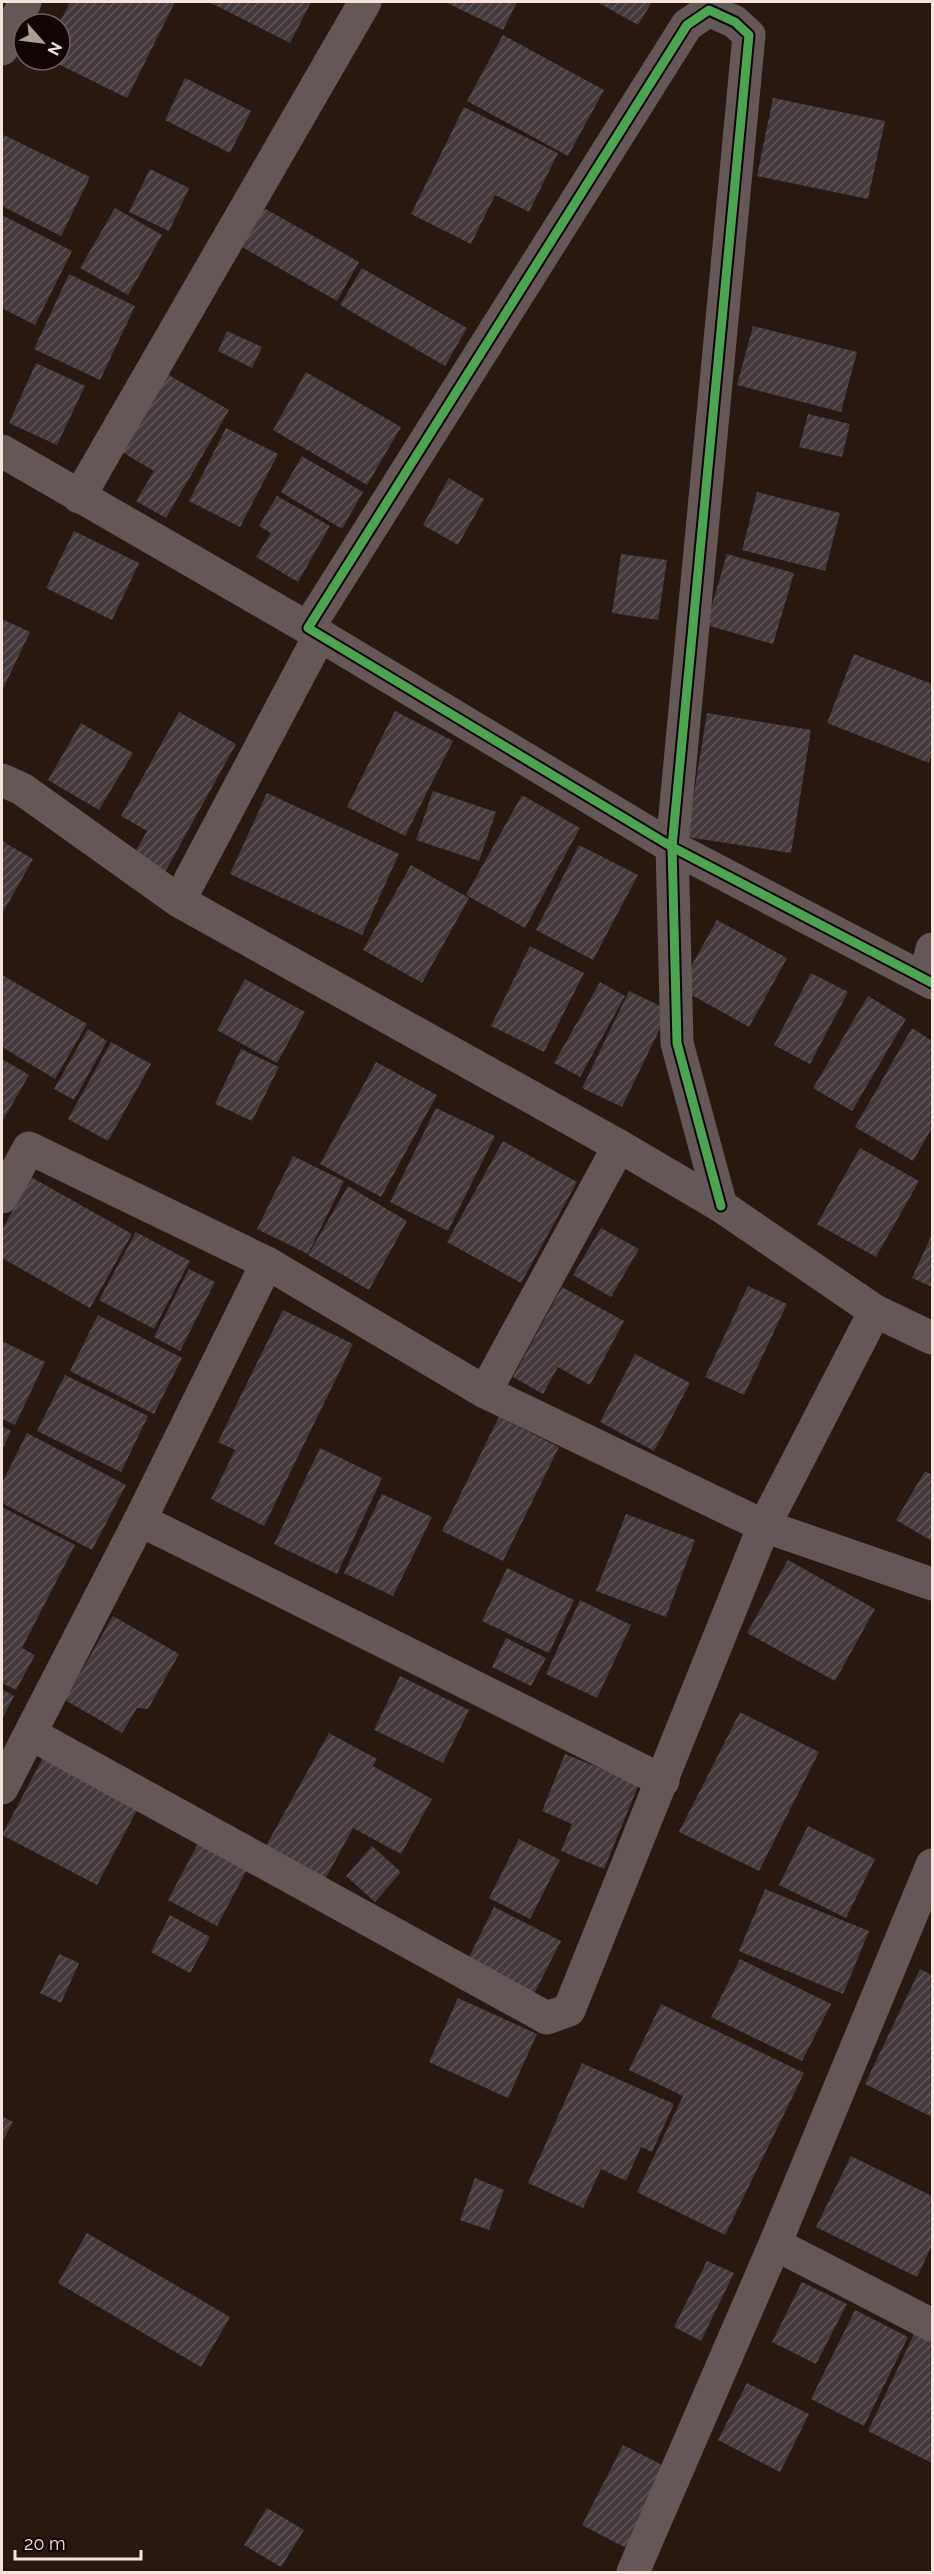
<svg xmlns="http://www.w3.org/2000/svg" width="934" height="2574" font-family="Raleway,sans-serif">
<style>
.building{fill:url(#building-hatch)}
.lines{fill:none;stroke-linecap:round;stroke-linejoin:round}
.minor{stroke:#645856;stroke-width:33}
.cycleway-casing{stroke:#100502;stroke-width:13}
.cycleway{stroke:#4ca352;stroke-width:9}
</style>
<defs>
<pattern id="building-hatch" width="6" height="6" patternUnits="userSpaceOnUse" patternTransform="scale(1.5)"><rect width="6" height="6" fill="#423a3c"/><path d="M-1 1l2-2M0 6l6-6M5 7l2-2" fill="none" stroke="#5e5658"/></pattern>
</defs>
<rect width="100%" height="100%" fill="#281812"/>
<g class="building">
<path d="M70,2H175L127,98L50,60H60L59,24Z"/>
<path d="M209,2H311L290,43Z"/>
<path d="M445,2H517L503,30Z"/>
<path d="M597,2H652L638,25Z"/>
<path d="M503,35L604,90L568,156L467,101Z"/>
<path d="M185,78L251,111L230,153L165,120Z"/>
<path d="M773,98L885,121L868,199L757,176Z"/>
<path d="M464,107L558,153L529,212L495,195L471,244L411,214Z"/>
<path d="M4,135L90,177L61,236L2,206V141Z"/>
<path d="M150,169L189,188L169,231L129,212Z"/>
<path d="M115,208L162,235L128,295L80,268Z"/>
<path d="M264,208L359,262L337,301L242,247Z"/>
<path d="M2,215L72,251L35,325L2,308Z"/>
<path d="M362,268L467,328L445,366L340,305Z"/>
<path d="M69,274L135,306L100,380L34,349Z"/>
<path d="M753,326L857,352L841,412L737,385Z"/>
<path d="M227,331L262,347L252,368L218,351Z"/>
<path d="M36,363L85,386L57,445L9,423Z"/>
<path d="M306,372L401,427L367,485L273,430Z"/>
<path d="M167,374L229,410L166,518L136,501L154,471L122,452Z"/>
<path d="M808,414L850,424L842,457L799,447Z"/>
<path d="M226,428L278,454L240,527L189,501Z"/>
<path d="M302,456L363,492L342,529L281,492Z"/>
<path d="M449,478L484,499L458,545L423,525Z"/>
<path d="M757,492L840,513L825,571L742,550Z"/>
<path d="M277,496L330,526L298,582L256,557L271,533L259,526Z"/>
<path d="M74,531L139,563L112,620L46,588Z"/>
<path d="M621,554L667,560L658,620L612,613Z"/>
<path d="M727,554L794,573L773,644L706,625Z"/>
<path d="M2,619L30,632L2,691Z"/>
<path d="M854,654L932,684V754L929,763L827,723Z"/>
<path d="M395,711L453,741L405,836L347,807Z"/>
<path d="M179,712L236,744L165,872L134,854L147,831L121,816Z"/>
<path d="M707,713L811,730L791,853L687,837Z"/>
<path d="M81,723L133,753L99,810L48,780Z"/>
<path d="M433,791L496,812L479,861L416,840Z"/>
<path d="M267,793L399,854L362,935L230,874Z"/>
<path d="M522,795L580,828L525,928L466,895Z"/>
<path d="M2,841L33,859L2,914Z"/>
<path d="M579,845L638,875L593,960L536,930Z"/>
<path d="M411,865L469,898L422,983L363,950Z"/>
<path d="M717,920L787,958L749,1027L679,988Z"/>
<path d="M530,946L584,973L544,1052L491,1026Z"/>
<path d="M811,973L848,992L810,1064L774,1045Z"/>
<path d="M2,975L87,1024L55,1079L2,1047Z"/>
<path d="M245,979L305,1012L277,1063L217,1030Z"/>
<path d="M600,982L625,996L580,1077L554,1063Z"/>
<path d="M629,991L669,1010L622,1107L582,1088Z"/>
<path d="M868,996L906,1019L852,1111L813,1088Z"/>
<path d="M912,1028L932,1041V1128L913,1161L855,1127Z"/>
<path d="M88,1029L107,1041L74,1100L54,1089Z"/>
<path d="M111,1042L151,1064L108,1141L68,1119Z"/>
<path d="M241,1049L279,1067L252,1121L215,1104Z"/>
<path d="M2,1059L29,1075L2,1122Z"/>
<path d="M376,1062L437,1095L381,1197L320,1164Z"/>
<path d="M436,1108L495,1136L448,1231L390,1202Z"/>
<path d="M503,1141L577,1182L521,1283L447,1242Z"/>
<path d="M860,1148L919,1181L876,1257L817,1224Z"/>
<path d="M293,1156L344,1181L308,1254L257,1229Z"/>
<path d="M31,1177L132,1234L90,1308L2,1258V1230Z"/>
<path d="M348,1186L407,1221L369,1290L308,1255Z"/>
<path d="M601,1228L639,1249L611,1297L573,1275Z"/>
<path d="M136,1232L190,1261L154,1329L99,1300Z"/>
<path d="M932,1234V1287L912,1278Z"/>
<path d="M189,1269L215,1282L180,1351L154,1337Z"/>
<path d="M748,1286L787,1304L744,1395L705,1377Z"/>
<path d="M562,1287L624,1321L590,1385L558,1367L543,1394L513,1377Z"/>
<path d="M283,1310L353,1344L264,1526L211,1499L235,1450L218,1442Z"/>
<path d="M98,1315L182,1358L154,1414L70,1371Z"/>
<path d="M2,1341L45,1362L15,1425L2,1419Z"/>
<path d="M635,1354L690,1383L654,1451L600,1422Z"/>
<path d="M65,1375L148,1416L121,1472L37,1431Z"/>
<path d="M499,1417L559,1447L503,1561L442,1531Z"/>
<path d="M2,1426L11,1431L2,1450Z"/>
<path d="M27,1433L126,1485L92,1550L2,1503V1483Z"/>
<path d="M320,1448L382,1478L337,1574L274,1544Z"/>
<path d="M925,1471L932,1475V1541L896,1520Z"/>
<path d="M382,1494L432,1517L393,1596L344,1573Z"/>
<path d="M2,1507L75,1545L22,1648L35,1655L16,1690L2,1683Z"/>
<path d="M626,1514L695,1540L666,1617L596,1591Z"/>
<path d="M788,1560L875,1609L835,1681L747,1633Z"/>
<path d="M507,1568L574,1600L549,1653L482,1621Z"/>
<path d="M580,1600L631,1625L597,1698L546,1674Z"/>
<path d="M113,1616L179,1654L148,1709L137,1708L122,1733L65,1700Z"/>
<path d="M506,1638L546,1658L531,1686L492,1667Z"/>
<path d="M400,1676L469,1710L443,1763L374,1730Z"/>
<path d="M2,1689L14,1696L2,1719Z"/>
<path d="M740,1712L819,1752L759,1871L679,1832Z"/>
<path d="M329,1733L377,1759L373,1766L432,1799L401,1854L353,1828L323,1883L263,1851Z"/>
<path d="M48,1748L143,1799L97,1885L2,1835Z"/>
<path d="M565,1754L639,1784L604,1869L561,1851L572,1824L542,1811Z"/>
<path d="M808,1826L875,1859L846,1918L779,1885Z"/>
<path d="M203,1834L252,1860L217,1926L168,1900Z"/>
<path d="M519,1839L560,1860L530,1919L489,1898Z"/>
<path d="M372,1846L401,1872L375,1902L346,1876Z"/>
<path d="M765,1889L869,1931L843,1994L739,1951Z"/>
<path d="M494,1907L561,1941L533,1996L466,1963Z"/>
<path d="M170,1915L210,1937L190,1973L151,1952Z"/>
<path d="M59,1954L79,1963L61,2003L40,1993Z"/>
<path d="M740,1959L831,2004L802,2061L711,2017Z"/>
<path d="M920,1969L932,1975V2117L865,2084Z"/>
<path d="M458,1998L537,2034L508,2098L429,2062Z"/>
<path d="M661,2004L804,2073L725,2235L637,2192L683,2096L629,2070Z"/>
<path d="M582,2063L674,2104L652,2152L641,2147L626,2181L601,2169L583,2208L528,2183Z"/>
<path d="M2,2116L13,2122L2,2142Z"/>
<path d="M851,2156L932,2196V2245L917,2277L816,2227Z"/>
<path d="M475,2178L504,2190L489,2230L460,2220Z"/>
<path d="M87,2233L230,2317L201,2367L58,2283Z"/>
<path d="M707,2261L734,2273L701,2341L674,2327Z"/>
<path d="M802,2282L847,2304L816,2364L772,2342Z"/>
<path d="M855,2310L908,2337L864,2426L811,2399Z"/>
<path d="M916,2330L932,2338V2463L868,2431Z"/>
<path d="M747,2383L809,2414L780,2472L718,2440Z"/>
<path d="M623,2445L668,2468L626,2548L582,2525Z"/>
<path d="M267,2508L304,2530L281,2567L244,2545Z"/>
</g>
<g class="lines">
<g class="minor">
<path d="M2,49L25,2"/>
<path d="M2,451L308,628"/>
<path d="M79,497L365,2"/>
<path d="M2,780L22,789L179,901L619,1146L721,1206L875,1311L932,1338"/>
<path d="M179,901L320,635"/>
<path d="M925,978L932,949"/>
<path d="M2,1197L29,1148L267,1263L485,1392L764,1526L932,1584"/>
<path d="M721,1206L677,1043L672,847L749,35L735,22L709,10L687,25L308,628L672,847L932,983"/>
<path d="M485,1392L619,1146"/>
<path d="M140,1520L663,1781"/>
<path d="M31,1734L547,2018L569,2010L764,1526L875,1311"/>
<path d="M2,1788L140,1520L267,1263"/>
<path d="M775,2244L932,2325"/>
<path d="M633,2572L775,2244L932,1865"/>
</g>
<g class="cycleway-casing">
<path id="cycleway" d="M721,1206L677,1043L672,847L749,35L735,22L709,10L687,25L308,628L672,847L932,983"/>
</g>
<use href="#cycleway" class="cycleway"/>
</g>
<rect width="934" height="2574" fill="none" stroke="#f6e3db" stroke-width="6"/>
<g transform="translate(42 42) rotate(118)"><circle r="28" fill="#100502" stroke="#6c5e59" stroke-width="1.5"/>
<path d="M0-4.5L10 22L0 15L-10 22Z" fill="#ae9c95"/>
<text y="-9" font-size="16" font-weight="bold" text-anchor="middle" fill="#f6e3db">N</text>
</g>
<path d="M15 2550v9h126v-9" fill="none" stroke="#f6e3db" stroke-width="3"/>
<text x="24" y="2550" font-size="18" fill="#f6e3db" stroke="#100502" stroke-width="4.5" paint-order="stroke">20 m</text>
</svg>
